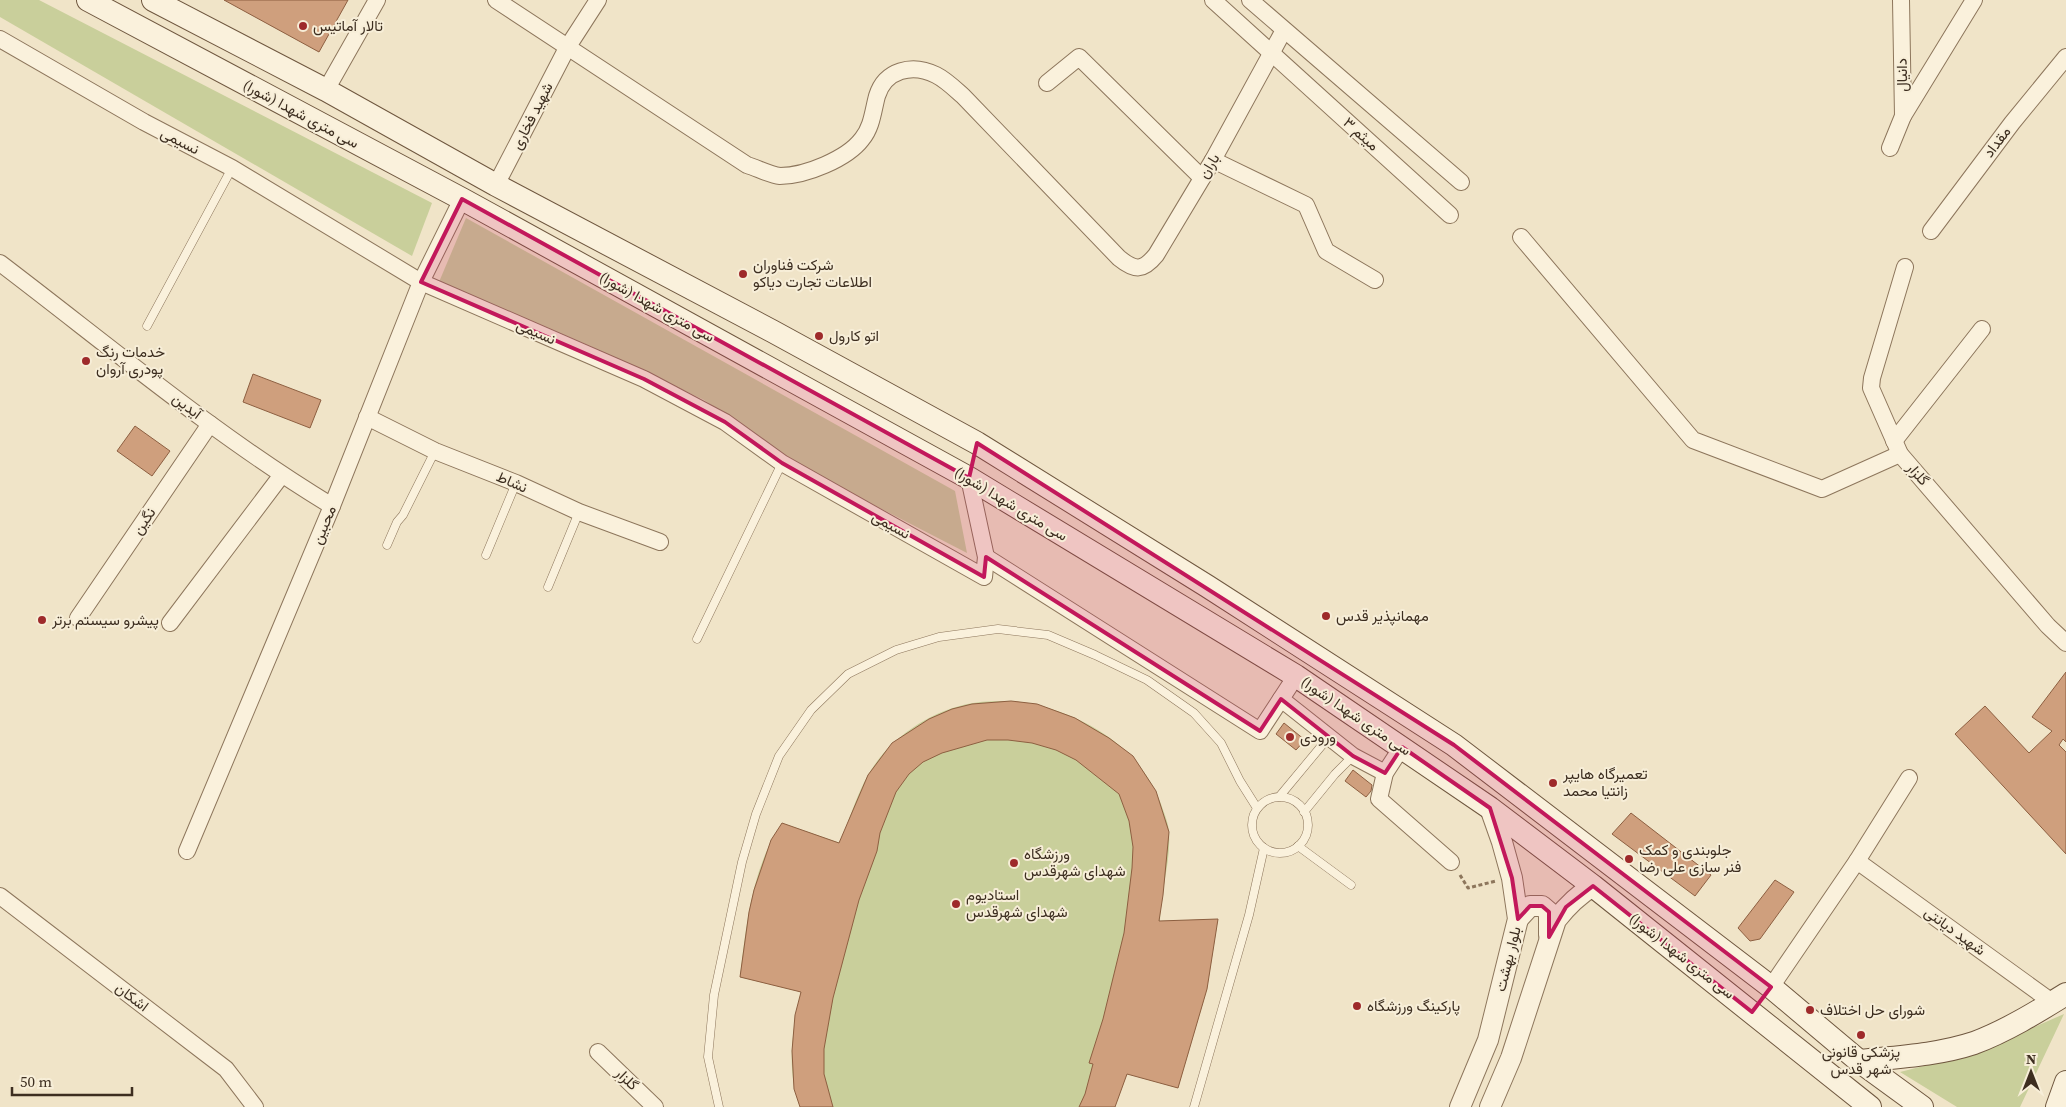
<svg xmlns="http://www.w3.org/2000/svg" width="2066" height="1107" font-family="'Source Serif 4',Vazirmatn,serif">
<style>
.green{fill:#c9cf9b}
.building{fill:#cf9f7d;stroke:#8d5f41}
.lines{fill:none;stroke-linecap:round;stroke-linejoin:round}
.service-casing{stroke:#8d765c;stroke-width:9}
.minor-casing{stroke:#8d765c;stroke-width:18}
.tertiary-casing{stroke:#8d765c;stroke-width:22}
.secondary-casing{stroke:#6f573f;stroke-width:24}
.path{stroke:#8d765c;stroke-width:3;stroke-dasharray:4 2.5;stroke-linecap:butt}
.service{stroke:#faf1dc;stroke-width:8}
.minor{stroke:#faf1dc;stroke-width:16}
.tertiary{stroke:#faf1dc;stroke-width:20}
.secondary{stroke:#faf1dc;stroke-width:22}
.marked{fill:#c2185b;fill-opacity:0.2;stroke:#c2185b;stroke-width:4;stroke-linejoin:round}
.poi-dot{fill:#9e2a2b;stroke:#f7eed8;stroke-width:2}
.labels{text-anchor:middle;stroke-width:4;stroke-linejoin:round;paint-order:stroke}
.poi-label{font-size:15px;fill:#3d2e20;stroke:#f7eed8;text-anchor:start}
.street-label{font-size:15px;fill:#3d2e20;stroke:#f7eed8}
</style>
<rect width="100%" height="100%" fill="#f0e4c8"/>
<g class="green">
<path d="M0,0H39L432,203L412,256L0,17Z"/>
<path d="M466,218L955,491L967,553L802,468L704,400L590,346L439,282Z"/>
<path d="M1011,701C1074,708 1138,742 1161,804C1164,813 1169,824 1169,833C1171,863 1160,892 1160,921L1218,919L1207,989L1178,1088L1127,1074L1115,1107H800C786,1070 792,1030 801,992L740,977C746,925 752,867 782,823L840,843C849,821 856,796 868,775C889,738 931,710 973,703C985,701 999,701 1011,701Z"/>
<path d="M2064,1014L2020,1107H1957L1900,1072L1975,1053Z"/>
</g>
<g class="building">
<path d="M224,0H348L319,52Z"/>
<path d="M253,374L321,400L310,428L243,402Z"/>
<path d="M135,426L170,451L152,476L117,451Z"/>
<path d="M2066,672V742L2063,739L2059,745L2066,752V854L1955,734L1985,706L2029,753L2052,731L2032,717Z"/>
<path d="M1011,701L1037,704L1075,718L1109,738L1133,756L1156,791L1169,832L1163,895L1159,921L1218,919L1207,989L1178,1088L1127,1074L1115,1107H1079L1085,1094L1093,1064L1089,1063L1103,1019L1124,933L1132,868L1133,847L1129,821L1119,794L1076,760L1056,750L1032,743L1008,740H987L942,753L923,762L909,774L896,792L880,833L877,851L859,900L833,998L824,1049V1074L833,1107H800L794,1089L792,1051L795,1015L801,992L740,977L749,912L754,890L771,840L782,823L839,843L868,775L892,743L929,719L952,709L972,704Z"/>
<path d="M1284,723L1305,740L1296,750L1276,734Z"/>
<path d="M1353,770L1372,785L1371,791L1366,797L1345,781Z"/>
<path d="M1631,813L1711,875L1695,896L1612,834Z"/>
<path d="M1775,880L1794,892L1760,939L1750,941L1738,928Z"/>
</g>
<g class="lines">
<g class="service-casing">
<g id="service">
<path d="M147,326L232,168"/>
<path d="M387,545L397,522L403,515L435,451"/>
<path d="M486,555L516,483"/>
<path d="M548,587L579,512"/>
<path d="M697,639L782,463"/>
<path d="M1279,797L1328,738"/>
<circle cx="1280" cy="825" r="28"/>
<path d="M1304,812L1335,774L1353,756"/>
<path d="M1298,846L1351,885"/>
<path d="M719,1107L708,1057L714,995L742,862L756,814L779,756L811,710L848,674L896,650L939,637L998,629L1048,635L1095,655L1147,680L1194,713L1221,743L1240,781L1257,808"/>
<path d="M1194,1107L1249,915L1264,848"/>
</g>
</g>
<g class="minor-casing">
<g id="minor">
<path d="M496,0L747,165C757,168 770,175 780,176C805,176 847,159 862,139C872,127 873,111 877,96C885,70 912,63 936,75C946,80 955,89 963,96L1119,258C1135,271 1143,271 1156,255L1213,160L1284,30"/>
<path d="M1213,0L1450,215"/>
<path d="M1250,0L1461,182"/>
<path d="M0,39L144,122L232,168L421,282L644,379L725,422L782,463L984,577L986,557L969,478"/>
<path d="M1047,83L1079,57L1202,178"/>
<path d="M326,90L377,0"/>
<path d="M1903,116L1974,0"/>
<path d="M1890,148L1903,116L1901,0"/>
<path d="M1213,160L1306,205L1326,251L1375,280"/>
<path d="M496,185L567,48L598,0"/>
<path d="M1931,231L2012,123L2066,57"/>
<path d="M1521,237L1693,440L1822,489L1900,454"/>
<path d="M0,263C108,345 216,436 332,506"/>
<path d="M1905,267L1872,378L1871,388L1900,454L2048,626L2066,643"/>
<path d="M367,417L435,451L516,483L579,512L660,542"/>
<path d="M1894,441L1982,329"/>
<path d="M986,557L1260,731L1296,676"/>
<path d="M78,618L210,424"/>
<path d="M170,623L281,476"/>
<path d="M1281,699L1353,756L1385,773"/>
<path d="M1402,747L1385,773L1379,799L1451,862"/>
<path d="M187,851L332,506L421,282L462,199"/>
<path d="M1857,861L2052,1002"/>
<path d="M0,896L226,1069L255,1107"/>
<path d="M1771,987L1857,861L1909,778"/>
<path d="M598,1052L655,1107"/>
</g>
</g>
<g class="tertiary-casing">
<g id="tertiary">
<path d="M1518,919L1530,906H1542L1549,912V935"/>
<path d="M1460,1107L1488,1040L1518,919L1512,878L1502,842L1490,808"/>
<path d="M1490,1107L1511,1058L1556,920C1567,906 1578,895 1593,886"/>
</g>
</g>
<g class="secondary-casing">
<g id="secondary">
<path d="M88,0L462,199L969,478L1296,676L1490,808L1593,886L1870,1107"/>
<path d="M153,0L326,90L496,185L772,331L977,443L1207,586L1454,745L1771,987L1859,1061L1922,1107"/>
<path d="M1859,1061C1897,1057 1938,1055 1974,1043C2006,1031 2037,1012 2066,994"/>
<path d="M2057,1107L2066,1082"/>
</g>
</g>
<path class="path" d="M1460,875L1468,888L1496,881"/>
<use href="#service" class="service"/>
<use href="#minor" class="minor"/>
<use href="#tertiary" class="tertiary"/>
<use href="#secondary" class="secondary"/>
</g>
<path class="marked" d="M462,199L969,478L977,443L1454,745L1771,987L1752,1012L1593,886L1566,907L1549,937V912L1542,906H1530L1518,919L1512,878L1490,808L1402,747L1385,773L1353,756L1281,699L1260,731L986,557L984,577L782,463L725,422L644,379L421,282Z"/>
<g class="poi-dot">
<circle cx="303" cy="26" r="5"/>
<circle cx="743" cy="274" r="5"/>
<circle cx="819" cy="336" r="5"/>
<circle cx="86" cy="361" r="5"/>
<circle cx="1326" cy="616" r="5"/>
<circle cx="42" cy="620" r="5"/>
<circle cx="1290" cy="737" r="5"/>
<circle cx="1553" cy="783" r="5"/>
<circle cx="1629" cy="859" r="5"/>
<circle cx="1014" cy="863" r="5"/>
<circle cx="956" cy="904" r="5"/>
<circle cx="1357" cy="1006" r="5"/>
<circle cx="1810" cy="1010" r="5"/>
<circle cx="1861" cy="1035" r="5"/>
</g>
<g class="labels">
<g class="poi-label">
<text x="313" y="31">تالار آماتیس</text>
<text x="753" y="270">شرکت فناوران<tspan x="753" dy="17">اطلاعات تجارت دیاکو</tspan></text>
<text x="829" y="341">اتو کارول</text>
<text x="96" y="357">خدمات رنگ<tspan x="96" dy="17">پودری آروان</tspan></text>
<text x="1336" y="621">مهمانپذیر قدس</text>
<text x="52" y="625">پیشرو سیستم برتر</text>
<text x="1300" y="742">ورودی</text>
<text x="1563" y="779">تعمیرگاه هایپر<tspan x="1563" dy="17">زانتیا محمد</tspan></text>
<text x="1639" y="855">جلوبندی و کمک<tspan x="1639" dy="17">فنر سازی علی رضا</tspan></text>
<text x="1024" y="859">ورزشگاه<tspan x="1024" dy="17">شهدای شهرقدس</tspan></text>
<text x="966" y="900">استادیوم<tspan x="966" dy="17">شهدای شهرقدس</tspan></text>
<text x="1367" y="1011">پارکینگ ورزشگاه</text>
<text x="1820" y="1015">شورای حل اختلاف</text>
<text x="1861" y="1057" text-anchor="middle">پزشکی قانونی<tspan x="1861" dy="17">شهر قدس</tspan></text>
</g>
<g class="street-label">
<text transform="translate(1902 75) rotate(-91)" y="5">دانیال</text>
<text transform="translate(301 114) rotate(28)" y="5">سی متری شهدا (شورا)</text>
<text transform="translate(532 116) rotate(-63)" y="5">شهید فخاری</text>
<text transform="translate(1361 134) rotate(42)" y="5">میثم ۳</text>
<text transform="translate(180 141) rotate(27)" y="5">نسیمی</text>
<text transform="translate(1997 142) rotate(-53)" y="5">مقداد</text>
<text transform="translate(1209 166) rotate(-59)" y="5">باران</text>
<text transform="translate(657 307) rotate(29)" y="5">سی متری شهدا (شورا)</text>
<text transform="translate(536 332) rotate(23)" y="5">نسیمی</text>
<text transform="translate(187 406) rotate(37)" y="5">آیدین</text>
<text transform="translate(1918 474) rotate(49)" y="5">گلزار</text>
<text transform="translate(512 482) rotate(23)" y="5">نشاط</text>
<text transform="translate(1011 504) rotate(31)" y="5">سی متری شهدا (شورا)</text>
<text transform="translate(144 521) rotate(-56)" y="5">نگین</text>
<text transform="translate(324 525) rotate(-67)" y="5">محبین</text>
<text transform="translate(891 525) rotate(29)" y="5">نسیمی</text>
<text transform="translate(1356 716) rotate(34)" y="5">سی متری شهدا (شورا)</text>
<text transform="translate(1955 931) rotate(36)" y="5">شهید دیانتی</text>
<text transform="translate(1682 956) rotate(38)" y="5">سی متری شهدا (شورا)</text>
<text transform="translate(1508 959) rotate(-76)" y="5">بلوار بهشت</text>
<text transform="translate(132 997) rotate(37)" y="5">اشکان</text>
<text transform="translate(627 1079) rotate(44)" y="5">گلزار</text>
</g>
</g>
<g transform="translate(2031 1072)" stroke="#f7eed8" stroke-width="4" paint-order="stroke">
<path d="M0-4L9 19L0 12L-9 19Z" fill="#3d2e20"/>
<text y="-8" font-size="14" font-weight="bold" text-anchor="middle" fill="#3d2e20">N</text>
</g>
<path d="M12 1087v8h120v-8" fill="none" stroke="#3d2e20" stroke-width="2.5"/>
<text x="20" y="1087" font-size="15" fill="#3d2e20" stroke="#f7eed8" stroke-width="4" paint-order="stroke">50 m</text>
</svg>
